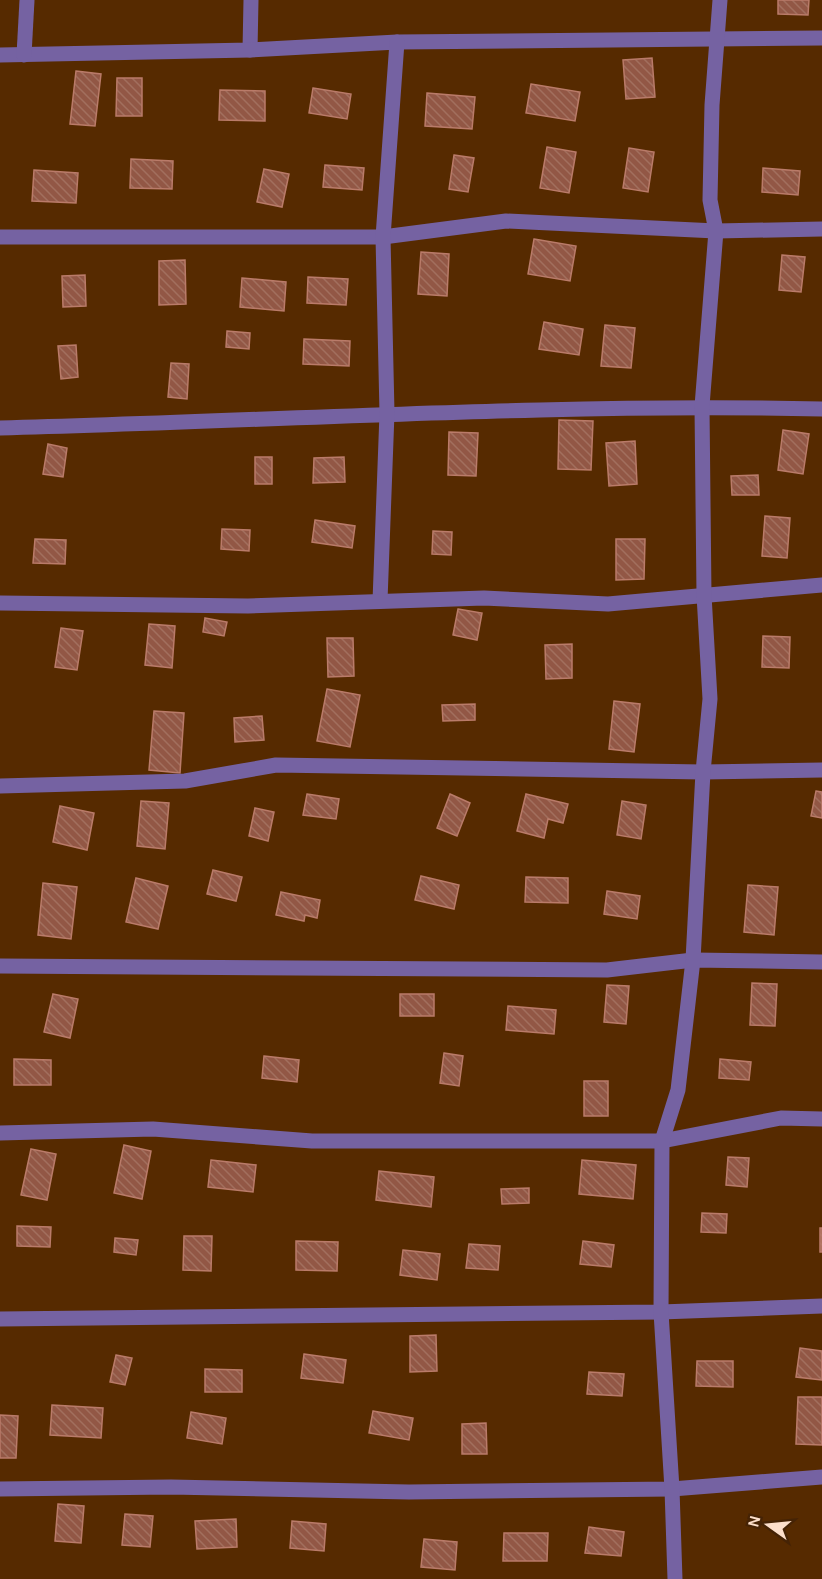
<svg xmlns="http://www.w3.org/2000/svg" width="822" height="1579" font-family="Karla,sans-serif">
<style>
.building{fill:url(#building-back-hatch);stroke:#ba7b69;stroke-width:1.5}
.lines{fill:none;stroke-linecap:round;stroke-linejoin:round}
.minor{stroke:#7562a2;stroke-width:15}
</style>
<defs>
<pattern id="building-back-hatch" width="6" height="6" patternUnits="userSpaceOnUse" patternTransform="scale(1.5)"><rect width="6" height="6" fill="#925745"/><path d="M-1 5l2 2M0 0l6 6M5-1l2 2" fill="none" stroke="#a26f5e"/></pattern>
</defs>
<rect width="100%" height="100%" fill="#562a00"/>
<g class="building">
<path d="M778,0H809L808,15L778,14Z"/>
<path d="M652,58L655,97L626,99L623,60Z"/>
<path d="M76,71L101,74L95,126L70,124Z"/>
<path d="M117,78H142V116H116Z"/>
<path d="M531,84L580,92L575,121L526,113Z"/>
<path d="M313,88L351,94L347,119L309,113Z"/>
<path d="M220,90L265,91V121L219,120Z"/>
<path d="M427,93L475,97L472,129L425,126Z"/>
<path d="M547,147L576,152L569,193L540,188Z"/>
<path d="M629,148L654,152L648,192L623,188Z"/>
<path d="M454,155L474,158L468,192L449,189Z"/>
<path d="M131,159L173,161L172,189L130,188Z"/>
<path d="M325,165L364,168L362,190L323,187Z"/>
<path d="M763,168L800,171L798,195L762,192Z"/>
<path d="M264,169L289,174L282,207L257,202Z"/>
<path d="M34,170L78,173L76,203L32,201Z"/>
<path d="M534,239L576,246L570,281L528,274Z"/>
<path d="M421,252L449,254L447,296L418,294Z"/>
<path d="M782,255L805,257L801,292L779,290Z"/>
<path d="M185,260L186,304L159,305V261Z"/>
<path d="M85,275L86,306L63,307L62,276Z"/>
<path d="M308,277L348,279L346,305L307,303Z"/>
<path d="M242,278L286,282L284,311L240,307Z"/>
<path d="M544,322L583,329L579,355L539,349Z"/>
<path d="M605,325L635,328L631,368L601,366Z"/>
<path d="M227,331L250,333L249,349L226,347Z"/>
<path d="M304,339L350,341L349,366L303,364Z"/>
<path d="M76,345L78,377L61,379L58,346Z"/>
<path d="M171,363L189,364L187,399L168,397Z"/>
<path d="M559,420L593,421L591,470L558,469Z"/>
<path d="M783,430L809,434L803,474L778,470Z"/>
<path d="M449,432L478,433L476,476L448,475Z"/>
<path d="M635,441L637,484L609,486L606,443Z"/>
<path d="M48,444L67,448L63,477L43,474Z"/>
<rect x="255" y="457" width="17" height="27"/>
<path d="M344,457L345,482L313,483L314,458Z"/>
<path d="M758,475L759,495H732L731,476Z"/>
<path d="M765,516L790,518L787,558L762,556Z"/>
<path d="M315,520L355,526L352,548L312,542Z"/>
<path d="M222,529L250,530L249,551L221,549Z"/>
<path d="M433,531L452,532L451,555L432,554Z"/>
<path d="M35,539L66,540L65,564L33,563Z"/>
<path d="M616,539H645L644,579L616,580Z"/>
<path d="M458,609L482,613L477,640L453,635Z"/>
<path d="M205,618L227,622L224,636L203,632Z"/>
<path d="M149,624L175,626L172,668L145,665Z"/>
<path d="M61,628L83,631L77,670L55,667Z"/>
<path d="M763,636L790,637L789,668L762,667Z"/>
<path d="M327,638H353L354,676L328,677Z"/>
<path d="M572,644V678L546,679L545,645Z"/>
<path d="M327,689L360,695L350,747L317,741Z"/>
<path d="M614,701L640,704L634,752L609,749Z"/>
<path d="M475,704V720L443,721L442,705Z"/>
<path d="M154,711L184,713L180,773L149,770Z"/>
<path d="M262,716L264,740L235,742L234,718Z"/>
<path d="M816,791L822,792V818L811,816Z"/>
<path d="M307,794L339,799L336,819L303,815Z"/>
<path d="M450,794L470,803L457,836L437,828Z"/>
<path d="M526,794L568,804L563,823L548,819L544,838L517,831Z"/>
<path d="M141,801L169,803L165,849L137,846Z"/>
<path d="M622,801L646,805L641,839L617,835Z"/>
<path d="M60,806L94,813L87,850L53,842Z"/>
<path d="M255,808L274,812L268,841L249,836Z"/>
<path d="M213,870L242,877L236,901L207,894Z"/>
<path d="M421,876L459,885L454,909L415,900Z"/>
<path d="M526,877L568,878V903L525,902Z"/>
<path d="M136,878L168,886L158,929L126,922Z"/>
<path d="M43,883L77,887L71,939L38,935Z"/>
<path d="M748,885L778,887L774,935L744,932Z"/>
<path d="M607,891L640,896L637,919L604,914Z"/>
<path d="M281,892L320,900L317,918L305,915L304,921L276,915Z"/>
<path d="M752,983L777,984L775,1026L750,1025Z"/>
<path d="M607,985L629,986L626,1024L604,1022Z"/>
<path d="M53,994L78,999L70,1038L44,1032Z"/>
<rect x="400" y="994" width="34" height="22"/>
<path d="M508,1006L556,1010L554,1034L506,1030Z"/>
<path d="M444,1053L463,1056L459,1086L440,1083Z"/>
<path d="M264,1056L299,1060L297,1082L262,1078Z"/>
<path d="M14,1059L51,1060V1085H14Z"/>
<path d="M720,1059L751,1062L749,1080L719,1078Z"/>
<rect x="584" y="1081" width="24" height="35"/>
<path d="M124,1145L151,1151L142,1199L114,1193Z"/>
<path d="M31,1149L56,1154L47,1200L21,1195Z"/>
<path d="M728,1157L749,1158L747,1187L726,1185Z"/>
<path d="M211,1160L256,1165L253,1192L208,1187Z"/>
<path d="M582,1160L636,1165L633,1199L579,1194Z"/>
<path d="M379,1171L434,1177L431,1207L376,1200Z"/>
<path d="M529,1188V1203L502,1204L501,1189Z"/>
<path d="M702,1213L727,1214L726,1233L701,1232Z"/>
<path d="M17,1226L51,1227L50,1247L17,1246Z"/>
<rect x="820" y="1228" width="2" height="24"/>
<path d="M184,1236H212L211,1271L183,1270Z"/>
<path d="M115,1238L138,1240L136,1255L114,1252Z"/>
<path d="M296,1241L338,1242L337,1271L296,1270Z"/>
<path d="M583,1241L614,1245L611,1267L580,1264Z"/>
<path d="M469,1244L500,1246L498,1270L466,1268Z"/>
<path d="M403,1250L440,1254L437,1280L400,1275Z"/>
<path d="M436,1335L437,1371L410,1372V1336Z"/>
<path d="M800,1348L822,1351V1380L796,1377Z"/>
<path d="M304,1354L346,1360L343,1383L301,1378Z"/>
<path d="M116,1355L132,1358L125,1385L110,1382Z"/>
<path d="M697,1361H733V1387L696,1386Z"/>
<path d="M205,1369L242,1370V1392H205Z"/>
<path d="M589,1372L624,1374L622,1396L587,1394Z"/>
<path d="M798,1397H822V1445L796,1444Z"/>
<path d="M52,1405L103,1408L101,1438L50,1435Z"/>
<path d="M373,1411L413,1418L409,1440L369,1433Z"/>
<path d="M191,1412L226,1418L222,1444L187,1438Z"/>
<path d="M0,1415L18,1416L16,1458H0Z"/>
<path d="M486,1423L487,1454H462V1424Z"/>
<path d="M58,1504L84,1506L81,1543L55,1541Z"/>
<path d="M125,1514L153,1516L150,1547L122,1545Z"/>
<path d="M236,1519L237,1547L197,1549L195,1521Z"/>
<path d="M292,1521L326,1524L324,1551L290,1548Z"/>
<path d="M589,1527L624,1532L621,1556L585,1553Z"/>
<path d="M504,1533H548L547,1561H503Z"/>
<path d="M424,1539L457,1542L455,1570L421,1567Z"/>
</g>
<g class="lines">
<g class="minor">
<path d="M250,50L251,0"/>
<path d="M0,55L250,50L397,42L822,38"/>
<path d="M24,55L27,0"/>
<path d="M0,237H383L506,221L716,231L822,229"/>
<path d="M0,428C274,421 548,403 822,409"/>
<path d="M380,601L387,413L383,237L397,42"/>
<path d="M0,603L248,606L484,598L608,604L822,585"/>
<path d="M0,786L185,781L276,765L703,772L822,770"/>
<path d="M0,966L607,970L693,960L822,962"/>
<path d="M0,1133L153,1129L312,1141H662L781,1118L822,1119"/>
<path d="M0,1319L661,1312L822,1306"/>
<path d="M0,1489L171,1487L409,1492L672,1489L822,1477"/>
<path d="M675,1579L672,1489L661,1312L662,1141L678,1090L693,960L703,772L710,699L704,595L702,406L716,231L710,200L712,105L720,0"/>
</g>
</g>
<g transform="translate(768 1525) rotate(285)" stroke="#452305" stroke-width="4.5" paint-order="stroke">
<path d="M0-4.5L10 22L0 15L-10 22Z" fill="#fcdfcb"/>
<text y="-9" font-size="16" font-weight="bold" text-anchor="middle" fill="#fcdfcb">N</text>
</g>
</svg>
